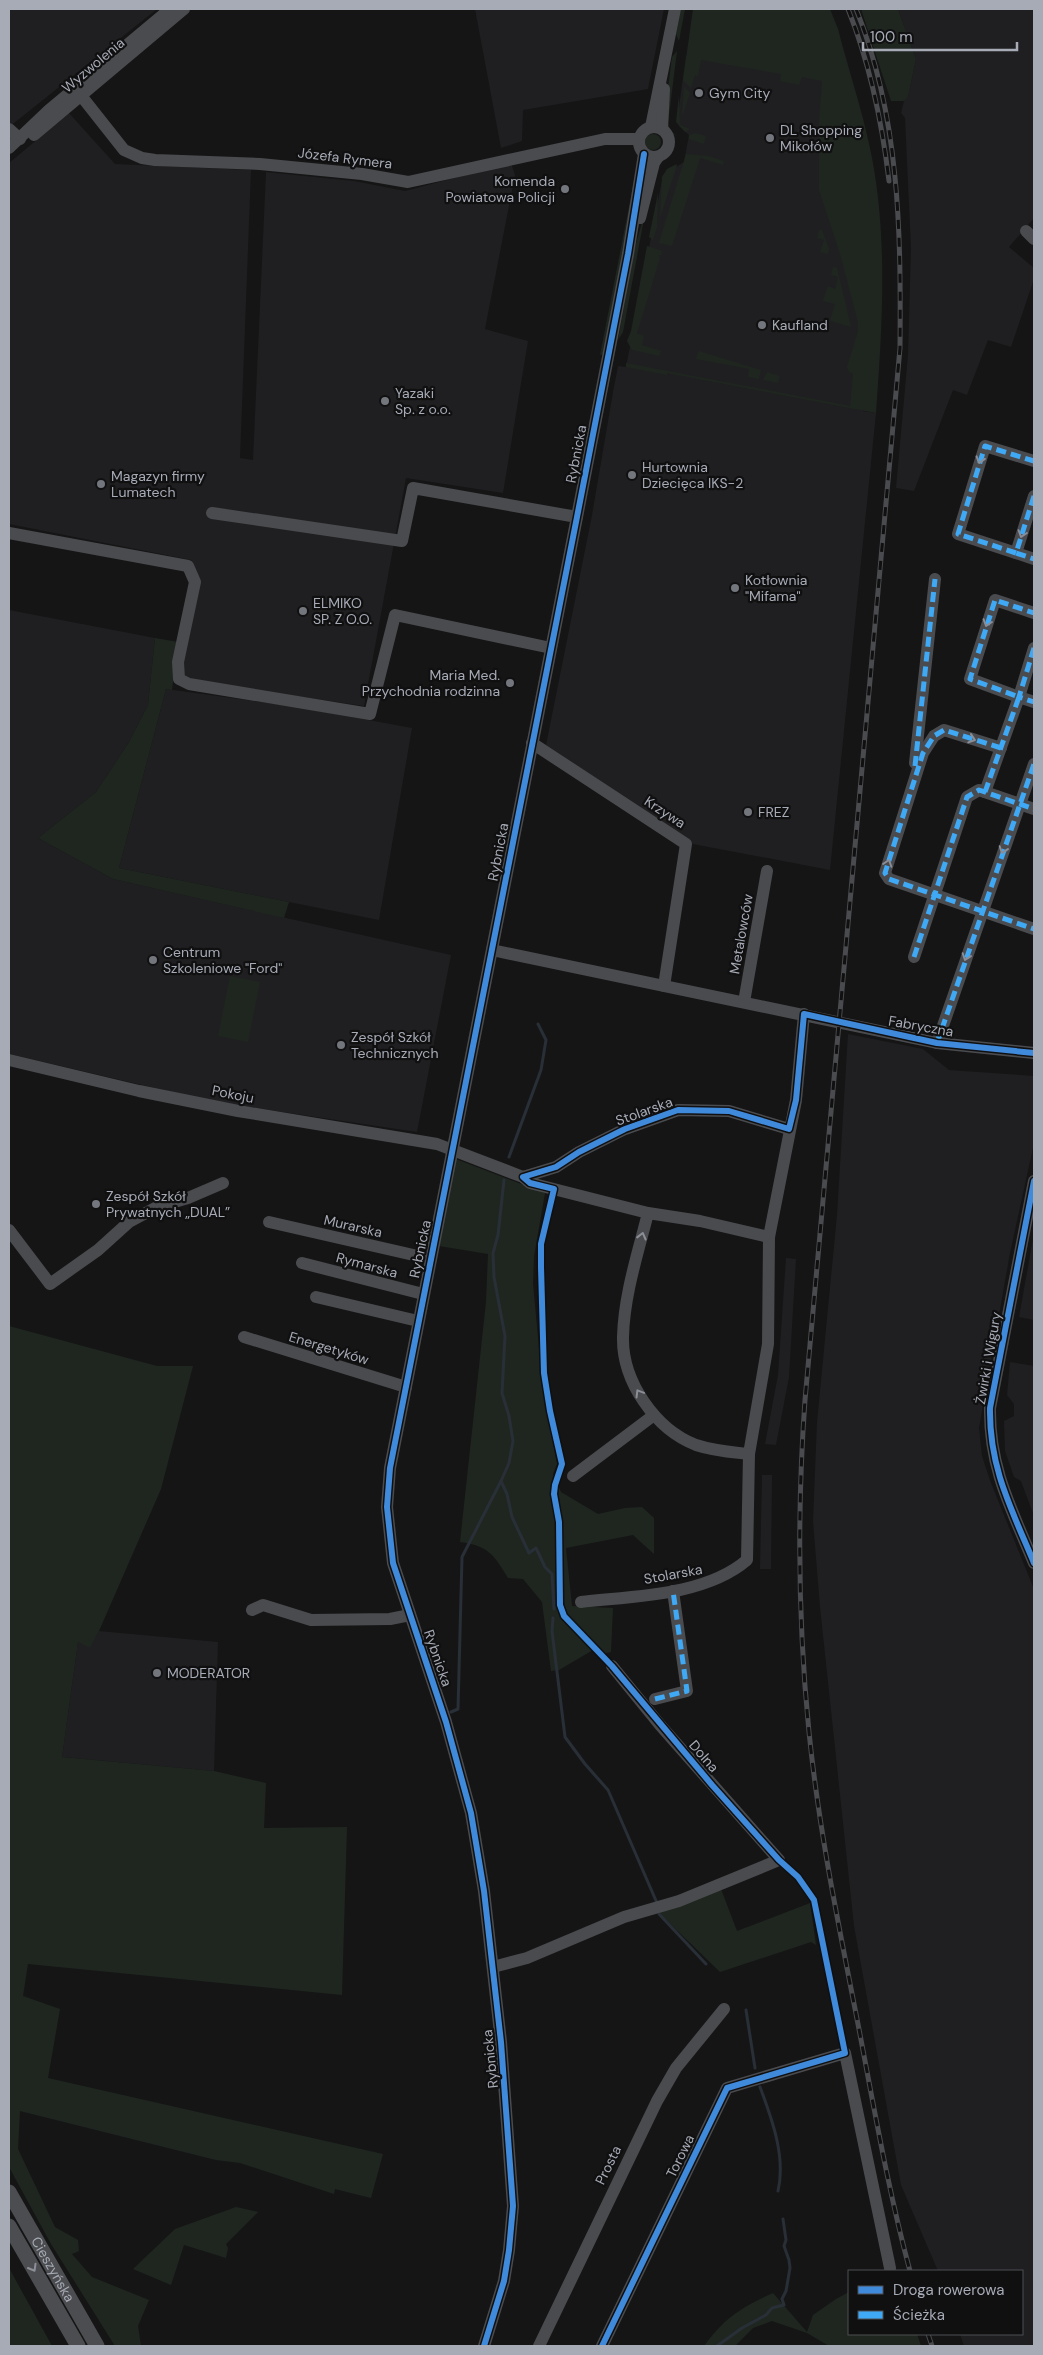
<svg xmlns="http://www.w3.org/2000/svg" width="1043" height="2355" font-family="'DM Sans',sans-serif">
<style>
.built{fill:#1f1f21}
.green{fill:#1f2620}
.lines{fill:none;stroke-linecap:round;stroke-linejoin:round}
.stream{stroke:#292f37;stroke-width:3}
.minor{stroke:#4a4b4e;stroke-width:12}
.major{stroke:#4c4d50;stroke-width:15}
.rail-casing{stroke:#4a4b4e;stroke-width:5}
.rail{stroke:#101011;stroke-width:3;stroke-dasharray:9;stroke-linecap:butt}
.quiet{stroke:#3fa9f5;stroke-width:5;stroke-dasharray:10 5;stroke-linecap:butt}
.cycleway-casing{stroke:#101011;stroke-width:9}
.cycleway{stroke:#408adc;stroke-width:6}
.oneway{stroke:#8b8e97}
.oneway2{stroke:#8c8f97}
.poi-dot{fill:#74767e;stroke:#101011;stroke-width:2}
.labels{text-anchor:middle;stroke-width:4.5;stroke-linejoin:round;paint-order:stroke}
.street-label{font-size:14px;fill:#a7abb6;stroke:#101011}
.poi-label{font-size:14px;fill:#a7abb6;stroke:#101011;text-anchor:start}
</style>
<rect width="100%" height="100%" fill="#151516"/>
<g class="built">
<path d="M9,9H157L9,127Z"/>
<path d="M475,9H664L648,89L523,110L522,141L501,148Z"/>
<path d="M898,9H1034V218L1009,247L1034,268V279L1011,347L988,340L967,395L953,390L914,491L896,488L908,355L911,248L905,118L901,113L904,101L908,97L916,59Z"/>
<path d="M686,56L824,80L870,352L863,411L876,413L830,870L693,844L546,745L592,515L613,392L618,366L626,367L663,175L684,162L689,135L679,126L677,121Z"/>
<path d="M69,113L115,164L251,170L240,458L253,460L266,172L354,181L405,191L511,163L515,175L485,329L528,341L503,493L406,478L364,706L179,679L199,583L191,560L9,524V163Z"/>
<path d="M9,610L155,638L148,705L129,742L96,792L38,838L113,879L451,955L417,1132L215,1102L9,1054Z"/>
<path d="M166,689L298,707L412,728L379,920L119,868Z"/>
<path d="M848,1034L923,1049L949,1070L1034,1076V1143L1010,1253L979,1428L982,1456L991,1483L1034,1589V2346H964L960,2334H1022V2271H938L901,2185L854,1926L820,1607L813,1521L817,1422L837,1215Z"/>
<path d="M1034,1233V1320L1019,1317Z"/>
<path d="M786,1258L796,1259L789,1377L776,1445L765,1444L778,1375Z"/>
<path d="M1010,1362L1034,1366V1516L1021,1481L1014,1477L1005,1451L1004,1421L1014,1416V1404L1007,1395Z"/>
<path d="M762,1475H772L771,1569H760Z"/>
<path d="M99,1631L218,1642L214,1771L62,1757L78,1642L90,1647Z"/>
</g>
<g class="green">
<path d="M681,9H685L679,41L676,34Z"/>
<path d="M693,9H830L838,29C849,72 864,115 872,158C888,242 882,329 876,413L667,373V375L626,367V363L850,406L853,374L849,372L847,367L858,331V322L840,254L819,190V122L822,81L802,77L799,85L780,81L781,74L701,60L698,76L695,75L691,88L683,80Z"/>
<path d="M861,9H898L916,59L908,97L904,101H891Z"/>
<path d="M677,51L668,123L670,130L678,137L667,129V95L672,57Z"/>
<path d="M684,87L690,93L682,117Z"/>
<path d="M679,95L680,125L690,129L685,132L676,122Z"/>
<path d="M695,133L706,136L704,144L689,139V135Z"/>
<circle cx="653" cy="142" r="8"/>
<path d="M686,154L708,156L724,161L723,165L700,158L672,246L659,243Z"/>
<path d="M677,164L676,168L660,218L662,177L667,169Z"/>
<path d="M636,171L638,172L603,354L600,355Z"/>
<path d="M658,193L657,227L653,240L649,237Z"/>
<path d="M646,208L623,332L618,340L634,251Z"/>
<path d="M819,230H822L829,249L828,254L820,252L824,240L817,238Z"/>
<path d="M647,246L662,251L661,255H659L660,258L637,333L644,336L642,345L661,351L659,356L632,350L627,341L631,331Z"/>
<path d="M833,267L837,268L851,327L830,321L835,304L823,301L828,286L835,289L838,277L831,275Z"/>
<path d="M699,351L761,370L759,379L748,377L749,369L696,359Z"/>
<path d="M767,372L780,376L778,383L763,380Z"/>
<path d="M155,638L178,642L172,690L166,689L119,868L289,902L284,918L113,879L38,838L96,792L129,742L148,705Z"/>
<path d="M230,976L260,982L248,1042L218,1036Z"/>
<path d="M453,1158L545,1193L534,1256L533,1284L543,1390L557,1464L553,1474L561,1492L598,1514L625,1508L642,1507L654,1518V1554L633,1535L566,1548L572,1606L613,1608L611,1652L598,1655L593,1650L559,1670L551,1671L542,1602L523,1579L508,1578C494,1555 489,1546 460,1542L486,1302L488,1254L439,1246Z"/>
<path d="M9,1326L157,1366H193L161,1489L99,1631L90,1648L78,1642L62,1757L214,1771L266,1783L264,1828L347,1827L342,1995L28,1964L23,1996L60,2009L48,2078L383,2154L371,2198L335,2189L334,2194L331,2193L240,2163L216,2160L20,2111L18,2149L55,2227L78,2240L79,2251L72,2254L92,2277L149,2300L138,2326L141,2346H115L51,2244L9,2167Z"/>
<path d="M721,1889L737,1931L810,1903L816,1945L811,1942L720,1972L657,1911Z"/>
<path d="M236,2207L258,2212L226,2244L228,2248L226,2258L184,2245L171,2285L133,2269L175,2229Z"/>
<path d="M9,2268L52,2346H9Z"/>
<path d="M849,2292V2334H917L921,2346H829L807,2333L772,2321L753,2328L735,2346H704C725,2317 742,2307 773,2293L807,2332L813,2315L836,2299Z"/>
</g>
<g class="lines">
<g class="stream">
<path d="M509,1157L541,1070L546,1040L538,1024"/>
<path d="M501,1481L507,1494L512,1517L529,1553L536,1548L545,1567L552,1574L554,1609"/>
<path d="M553,1618L552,1631L565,1737L585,1764L608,1790L657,1903"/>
<path d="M451,1712L458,1709L462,1557L501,1481L509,1463L513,1441L509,1416L502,1393L505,1336L494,1277L493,1253L498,1235L504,1180"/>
<path d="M659,1914L706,1964"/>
<path d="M746,2010L755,2068"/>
<path d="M760,2087C772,2119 786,2157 778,2191"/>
<path d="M717,2346L742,2328L766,2315L772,2308L784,2305L782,2299L786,2291L790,2268L789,2260L784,2246L786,2240L783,2219"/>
</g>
<g class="minor">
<path d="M75,88L124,150L142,158L155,160L260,164L362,174L408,182L605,139H638"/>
<circle cx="654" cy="142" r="15"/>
<path d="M651,127L675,9"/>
<path d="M9,129L20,139"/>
<path d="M662,129L664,89"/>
<path d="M34,135L184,9"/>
<path d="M9,148L49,110L170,9"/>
<path d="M640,218L654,163L658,157"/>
<path d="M1026,231L1034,239"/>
<path d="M1034,496L1016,553L1034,559"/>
<path d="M212,513L402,541L413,488L577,517"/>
<path d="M9,533L188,566L195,582L178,662L179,679L189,684L370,714L395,615L551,648"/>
<path d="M1016,553L958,534L985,446L1034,461"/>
<path d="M1034,648L1019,697L1034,702"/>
<path d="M532,743L686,844L664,986"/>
<path d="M1001,748L944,730L934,736L923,753L885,873L889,879L1034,929"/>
<path d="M915,763L935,579"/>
<path d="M985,792L1019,697L970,679L995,600L1034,613"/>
<path d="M492,950L937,1043L1034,1053"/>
<path d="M914,957L967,797L979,790L1034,809"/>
<path d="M744,1002L767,871"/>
<path d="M937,1043L1034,764"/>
<path d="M9,1060L139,1091L238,1111L437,1144L523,1177L530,1183L648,1213L700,1221L769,1237L768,1344L749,1454C731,1452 714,1451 696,1445C655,1429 622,1381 623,1337C624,1295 638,1253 648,1213"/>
<path d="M523,1177L556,1167L579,1152L625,1129L678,1110L729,1111L789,1129"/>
<path d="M1034,1181L990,1408C989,1468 1012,1510 1034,1563"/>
<path d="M269,1222L431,1259"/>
<path d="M9,1230L50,1284L98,1250L129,1222L157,1207L188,1198L223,1183"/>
<path d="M769,1237L796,1100L804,1014"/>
<path d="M302,1263L423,1294"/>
<path d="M316,1297L418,1321"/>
<path d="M244,1337L406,1387"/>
<path d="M573,1476L654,1415"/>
<path d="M581,1602C634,1596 705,1596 747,1560L749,1454"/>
<path d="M252,1610L263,1605L311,1620L390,1619L410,1615"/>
<path d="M655,1699L687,1691L673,1591"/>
<path d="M493,1967L527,1958L624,1917L679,1901L779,1860L660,1725L612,1666"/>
<path d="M484,2346L504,2281L509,2250L513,2206L501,2042L484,1891L471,1813L446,1722L393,1563L387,1507L390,1468L577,517L628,254L644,154"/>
<path d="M539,2346L657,2101L676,2068L724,2009"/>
<path d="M602,2346L727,2088L845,2053L890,2268"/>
</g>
<g class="major">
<path id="s1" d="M9,2192L97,2346"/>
<path d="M9,2226L78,2346"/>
</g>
<g class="rail-casing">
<g id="rail">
<path d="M848,9C870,64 882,122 889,181"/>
<path d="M856,9C900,117 901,233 900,348L805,1400C797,1511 798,1622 809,1732C819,1831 839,1927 858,2024C874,2107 888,2190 910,2271"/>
<path d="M928,2334L932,2346"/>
</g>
</g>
<use href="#rail" class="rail"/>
<g class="quiet">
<path d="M1034,496L1016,553L1034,559"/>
<path d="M1016,553L958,534L985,446L1034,461"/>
<path d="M1034,648L1019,697L1034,702"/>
<path d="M1001,748L944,730L934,736L923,753L885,873L889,879L1034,929"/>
<path d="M915,766L935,579"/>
<path d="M985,792L1019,697L970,679L995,600L1034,613"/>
<path d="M914,957L967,797L979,790L1034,809"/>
<path d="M937,1043L1034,764"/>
<path d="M655,1699L687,1691L673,1591"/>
</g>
<g class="cycleway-casing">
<g id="cycleway">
<path d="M1034,1181L990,1408C989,1468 1012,1510 1034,1563"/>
<path d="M484,2346L504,2281L509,2250L513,2206L501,2042L484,1891L471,1813L446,1722L393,1563L387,1507L390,1468L577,517L628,254L644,154"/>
<path d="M602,2346L727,2088L845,2053L814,1900L798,1877L779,1860L712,1785L612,1666L564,1616L560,1605L559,1522L554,1494L555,1485L562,1464L550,1411L544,1373L541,1267V1244L554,1189L530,1183L523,1177L556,1167L579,1152L625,1129L678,1110L729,1111L789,1129L796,1100L804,1014L937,1043L1034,1053"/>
</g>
</g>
<use href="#cycleway" class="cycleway"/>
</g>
<defs><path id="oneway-chevron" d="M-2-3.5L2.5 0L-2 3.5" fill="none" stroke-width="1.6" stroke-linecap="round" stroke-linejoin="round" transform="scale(1.25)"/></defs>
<g class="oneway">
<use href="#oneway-chevron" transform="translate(980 460) rotate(107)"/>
<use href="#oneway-chevron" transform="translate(1022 534) rotate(108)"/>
<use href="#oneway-chevron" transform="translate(987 623) rotate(108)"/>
<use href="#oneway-chevron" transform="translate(972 739) rotate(18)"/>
<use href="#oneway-chevron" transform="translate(1003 850) rotate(109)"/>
<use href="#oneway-chevron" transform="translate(888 863) rotate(-72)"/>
<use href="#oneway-chevron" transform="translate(966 957) rotate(109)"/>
<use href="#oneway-chevron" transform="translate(642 1236) rotate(-76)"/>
<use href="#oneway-chevron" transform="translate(639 1393) rotate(-121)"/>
</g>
<use class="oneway2" href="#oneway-chevron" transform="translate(33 2268) rotate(60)"/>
<g class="poi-dot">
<circle cx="699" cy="93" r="5"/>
<circle cx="770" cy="138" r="5"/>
<circle cx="565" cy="189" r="5"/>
<circle cx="762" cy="325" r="5"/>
<circle cx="385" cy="401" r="5"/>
<circle cx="632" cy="475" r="5"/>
<circle cx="101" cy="484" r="5"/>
<circle cx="735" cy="588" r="5"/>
<circle cx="303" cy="611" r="5"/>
<circle cx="510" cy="683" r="5"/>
<circle cx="748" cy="812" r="5"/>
<circle cx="153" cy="960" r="5"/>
<circle cx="341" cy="1045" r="5"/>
<circle cx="96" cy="1204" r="5"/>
<circle cx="157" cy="1673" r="5"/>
</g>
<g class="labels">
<g class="street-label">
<text transform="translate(93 65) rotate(-40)" y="5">Wyzwolenia</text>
<text transform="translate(345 158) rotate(7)" y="5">Józefa Rymera</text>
<text transform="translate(576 454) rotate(-79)" y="5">Rybnicka</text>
<text transform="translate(665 812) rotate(33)" y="5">Krzywa</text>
<text transform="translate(498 852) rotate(-79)" y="5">Rybnicka</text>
<text transform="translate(741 934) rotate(-80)" y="5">Metalowców</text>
<text transform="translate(921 1026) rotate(10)" y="5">Fabryczna</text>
<text transform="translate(233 1094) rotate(11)" y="5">Pokoju</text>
<text transform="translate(644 1111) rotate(-20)" y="5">Stolarska</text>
<text transform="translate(353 1226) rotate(13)" y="5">Murarska</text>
<text transform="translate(420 1249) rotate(-78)" y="5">Rybnicka</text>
<text transform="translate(367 1265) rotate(15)" y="5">Rymarska</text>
<text transform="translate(329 1348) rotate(17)" y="5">Energetyków</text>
<text transform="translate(988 1358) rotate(-80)" y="5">Żwirki i Wigury</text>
<text transform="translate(673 1574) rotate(-10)" y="5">Stolarska</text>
<text transform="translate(438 1658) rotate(71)" y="5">Rybnicka</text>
<text transform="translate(704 1756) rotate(49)" y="5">Dolna</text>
<text transform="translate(490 2059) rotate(-96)" y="5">Rybnicka</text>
<text transform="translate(680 2156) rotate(-64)" y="5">Torowa</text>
<text transform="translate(608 2165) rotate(-64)" y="5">Prosta</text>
<text dy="5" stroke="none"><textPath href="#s1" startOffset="89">Cieszyńska</textPath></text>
</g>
<g class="poi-label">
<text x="709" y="98">Gym City</text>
<text x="780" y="135">DL Shopping<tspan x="780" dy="16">Mikołów</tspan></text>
<text x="555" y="186" text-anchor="end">Komenda<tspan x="555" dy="16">Powiatowa Policji</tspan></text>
<text x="772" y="330">Kaufland</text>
<text x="395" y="398">Yazaki<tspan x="395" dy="16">Sp. z o.o.</tspan></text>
<text x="642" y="472">Hurtownia<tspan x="642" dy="16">Dziecięca IKS-2</tspan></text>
<text x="111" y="481">Magazyn firmy<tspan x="111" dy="16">Lumatech</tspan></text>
<text x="745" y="585">Kotłownia<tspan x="745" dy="16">"Mifama"</tspan></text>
<text x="313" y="608">ELMIKO<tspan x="313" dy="16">SP. Z O.O.</tspan></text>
<text x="500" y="680" text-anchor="end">Maria Med.<tspan x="500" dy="16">Przychodnia rodzinna</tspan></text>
<text x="758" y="817">FREZ</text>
<text x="163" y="957">Centrum<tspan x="163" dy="16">Szkoleniowe "Ford"</tspan></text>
<text x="351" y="1042">Zespół Szkół<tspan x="351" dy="16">Technicznych</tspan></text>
<text x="106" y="1201">Zespół Szkół<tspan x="106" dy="16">Prywatnych „DUAL”</tspan></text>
<text x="167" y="1678">MODERATOR</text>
</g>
</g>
<rect width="1043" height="2355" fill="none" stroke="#a7abb6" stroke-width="20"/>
<rect x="848" y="2270" width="175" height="65" fill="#101011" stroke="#4c4e53"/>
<rect x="858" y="2286" width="25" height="8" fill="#408adc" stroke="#4c4e53"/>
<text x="893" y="2295" font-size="15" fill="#a7abb6">Droga rowerowa</text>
<rect x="858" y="2311" width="25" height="8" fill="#3fa9f5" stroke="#4c4e53"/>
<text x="893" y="2320" font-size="15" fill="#a7abb6">Ścieżka</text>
<path d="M863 42v8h154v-8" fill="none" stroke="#a7abb6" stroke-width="2.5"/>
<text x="870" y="42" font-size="15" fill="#a7abb6" stroke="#101011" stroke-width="4" paint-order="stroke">100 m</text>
</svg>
